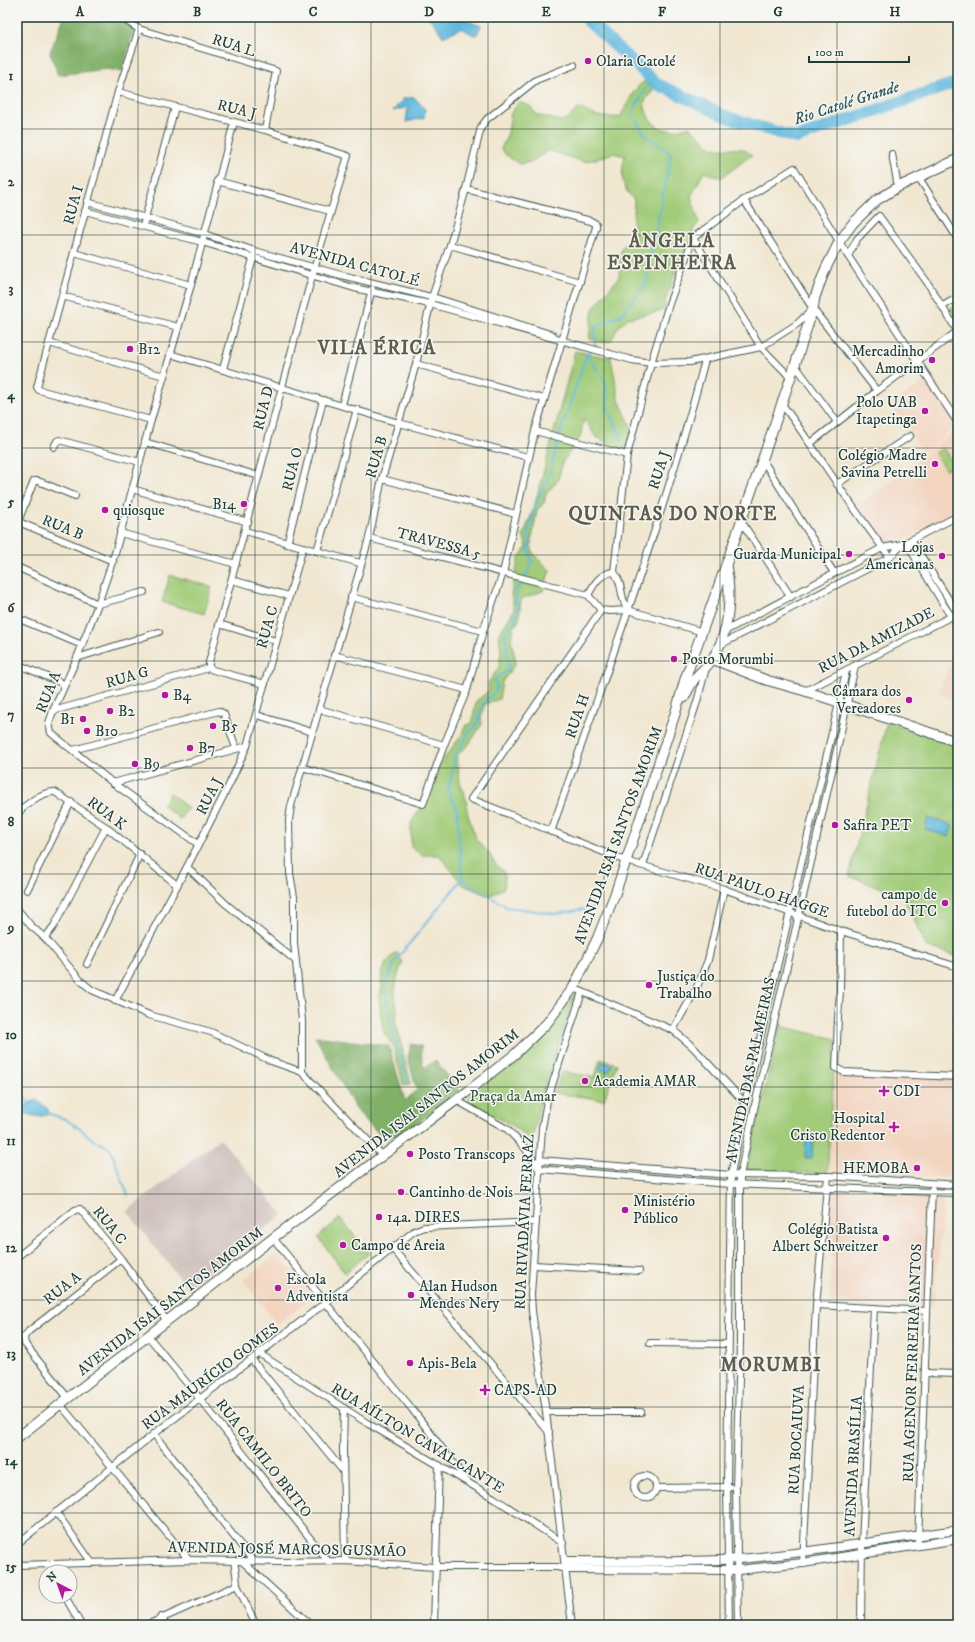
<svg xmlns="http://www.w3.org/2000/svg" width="975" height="1642" font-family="'IM FELL DW Pica',serif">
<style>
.built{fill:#f3d4bf}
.industrial{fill:#cfc0bb}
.green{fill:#a2cc79;stroke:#608456}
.forest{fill:#81b069;stroke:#50764e}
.water{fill:#62badf;stroke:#407c8a}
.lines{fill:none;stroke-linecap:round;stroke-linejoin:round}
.stream{stroke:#62badf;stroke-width:2}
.river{stroke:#62badf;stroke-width:12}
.minor-casing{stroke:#3e564c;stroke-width:8}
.tertiary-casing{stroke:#3e564c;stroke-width:10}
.secondary-casing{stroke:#3e564c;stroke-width:11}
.minor{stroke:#fff;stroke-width:6}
.tertiary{stroke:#fff;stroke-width:8}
.secondary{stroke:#fff;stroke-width:9}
.grid{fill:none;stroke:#1f3d34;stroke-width:1;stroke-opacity:0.55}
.poi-dot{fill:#b5179e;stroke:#f6f6f2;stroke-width:1.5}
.labels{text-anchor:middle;stroke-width:3;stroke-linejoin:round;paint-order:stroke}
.street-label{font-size:15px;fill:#1f3d34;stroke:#f6f6f2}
.poi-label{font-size:15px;fill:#1f3d34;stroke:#f6f6f2;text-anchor:start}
.park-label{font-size:15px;fill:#395a42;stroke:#f6f6f2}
.water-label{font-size:16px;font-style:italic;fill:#305c5f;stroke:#f6f6f2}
.district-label{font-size:19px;font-weight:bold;letter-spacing:1px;fill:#5e5c4c;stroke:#f6f6f2}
.neatline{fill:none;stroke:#1f3d34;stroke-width:1.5}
.grid-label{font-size:13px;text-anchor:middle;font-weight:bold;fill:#1f3d34}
</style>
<rect width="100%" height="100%" fill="#f6f6f2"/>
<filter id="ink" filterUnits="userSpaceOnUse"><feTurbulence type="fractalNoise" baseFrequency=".025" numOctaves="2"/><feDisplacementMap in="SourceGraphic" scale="8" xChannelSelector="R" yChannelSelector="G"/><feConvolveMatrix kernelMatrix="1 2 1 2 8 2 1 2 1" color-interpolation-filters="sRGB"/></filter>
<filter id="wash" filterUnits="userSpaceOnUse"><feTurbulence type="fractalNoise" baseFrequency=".012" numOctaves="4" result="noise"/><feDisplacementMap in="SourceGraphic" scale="16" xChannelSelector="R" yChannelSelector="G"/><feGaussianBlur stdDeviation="0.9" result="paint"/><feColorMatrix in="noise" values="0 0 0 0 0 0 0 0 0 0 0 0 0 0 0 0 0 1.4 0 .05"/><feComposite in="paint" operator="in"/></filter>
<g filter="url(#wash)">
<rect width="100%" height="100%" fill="#f1e7d1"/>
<g class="built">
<path d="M931,376L958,416V425L923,453L891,405Z"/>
<path d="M958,428V512L908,538L893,541L886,545L859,505Z"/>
<path d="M958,658V703L951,700L939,692L947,671Z"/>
<path d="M834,1074L958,1079V1177L945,1178L827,1174Z"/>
<path d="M832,1189L944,1195L934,1306L830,1303Z"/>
<path d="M277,1254L313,1296L277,1324L243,1280Z"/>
</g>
<path class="industrial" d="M220,1138L283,1215L187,1288L127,1211Z"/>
<g class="green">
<path d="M645,81L653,90L644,102C646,116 653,129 670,130C676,131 683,128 689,126L712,148L743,149L752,155L721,178L704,172L691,196L699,222L693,230V244L679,262L665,302V309L653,313L628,318L617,329L611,341L600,342L589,338L593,309L619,277L621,248L629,242L633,224L634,199C620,188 621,171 625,156L613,153L596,159L584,162L553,152L548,150L532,162L519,164L506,155L501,149L508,133L511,113L519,102L530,106L537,115L561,121L567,119L579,108C595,117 602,118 620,117C628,104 632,89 645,81Z"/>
<path d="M958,303V321L950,309Z"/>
<path d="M575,351L611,358L619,400L632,429L629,448H615L595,436L584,418L580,438L563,461L558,480L546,494L544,503L537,510L531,545L533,553L550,570L543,591L521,599L519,620L514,628L511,639L516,663L502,682L499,699L485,704L481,718L482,724L470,743L457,756L460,782L467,802V812L476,839L489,853L495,864L503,871L505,877L504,888L489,896L463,885L439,855H421L411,847V823L423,804L424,795L441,763L461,736L465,726L472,723L476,701L489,691L488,683L499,667L501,652L499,634L514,610L511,594L519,557L527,547L523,536L534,508Z"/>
<path d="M943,448L954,465L945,470L935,453Z"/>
<path d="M170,575L212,587L204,614L162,602Z"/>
<path d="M887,722L958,745V957L926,946L903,896L849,876Z"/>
<path d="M170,793L188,808L180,819L162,805Z"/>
<path d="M396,952L403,962C398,972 395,985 395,996C395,1008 400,1007 395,1020L411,1084L404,1086L393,1046L390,1040L385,1035L382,1025L379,1000L382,987L381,976L386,963Z"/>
<path d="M576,992L542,1094L532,1141L510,1124L474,1106L468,1098L545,1034Z"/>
<path d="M780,1026L836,1039L827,1174L746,1169Z"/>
<path d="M600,1059L617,1064L604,1100L554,1093L562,1072L595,1077Z"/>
<path d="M340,1218L369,1253L345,1273L318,1237Z"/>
</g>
<g class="forest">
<path d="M64,17H119L134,28L122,72L107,69L58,75L50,52Z"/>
<path d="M315,1036L389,1046L405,1101L417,1090L408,1058L411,1044L421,1046L422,1062L425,1068L435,1060L460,1091L414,1126L401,1134L383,1138L357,1111Z"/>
</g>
<g class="water">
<path d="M428,17H457L481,26L476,36L461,28L443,37L437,27Z"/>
<path d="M414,97L425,109L424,118L406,122L408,107L393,111L403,99Z"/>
<path d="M928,818L952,825L949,837L925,829Z"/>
<path d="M602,1062L612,1065L609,1072L599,1069Z"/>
<path d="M35,1099L48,1109L49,1114C42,1118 31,1116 24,1113L23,1107Z"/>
<path d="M806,1134L813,1135L812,1159H805Z"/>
</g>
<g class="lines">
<g class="stream">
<path d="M587,354L559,436L549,476L535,506L528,535L530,545L528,549L532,562L523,583L515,590L517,594L515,602L518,605L517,614L514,615L516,622L510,625L508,631L505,633L509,669L494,680L497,688C493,697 488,696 484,702C478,710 480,722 473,730H469L463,744L455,755L454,765L448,789L457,810L462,879L507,907L557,914L595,907"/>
<path d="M622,438L608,411L606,383L587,354L595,347V327L621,315L646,283L671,154L644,133L632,114L648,84H657"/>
<path d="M17,1083L23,1095L30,1104"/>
<path d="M408,1083L396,1043L387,1005L386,982L396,960L462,879"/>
<path d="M47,1113L65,1119L82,1130L92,1139L110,1148L128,1195"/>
</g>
<path class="river" d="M588,17V21L657,84L727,117L796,138L958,82"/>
</g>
</g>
<g filter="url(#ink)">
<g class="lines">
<g class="minor-casing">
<g id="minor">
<path d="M120,17L139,29L276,71L265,130"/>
<path d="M139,29L118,92L37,387L39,390L151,420"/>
<path d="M118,92L265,130L348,156C295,323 256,494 209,662V668"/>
<path d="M892,154L898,187"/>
<path d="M919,178L958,239"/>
<path d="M217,181L330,211"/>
<path d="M744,200L813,309L877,391"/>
<path d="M87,202L198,232L255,251L341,275L439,299L553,335"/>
<path d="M85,211L202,242L354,288L430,304L632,360L651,363L690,362L761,347L797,324L811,311"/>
<path d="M144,222L175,107"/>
<path d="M693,238L744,200L794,168L848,256L958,423"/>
<path d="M693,238L761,347L791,378"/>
<path d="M450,245L580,282"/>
<path d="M74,253L191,285"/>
<path d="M848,256L857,239L879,216L927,282L958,332"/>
<path d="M62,296L178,327"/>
<path d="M943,306L958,297"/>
<path d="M49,343L164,376"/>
<path d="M170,354L399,423L528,457"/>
<path d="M416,364L544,399"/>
<path d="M795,365L837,422"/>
<path d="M223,369L254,255"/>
<path d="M782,404C819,454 851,508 890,557"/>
<path d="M342,405L372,289"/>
<path d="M535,431L627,455"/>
<path d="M145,442L259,476"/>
<path d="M811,443L877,391L958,331"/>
<path d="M54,447L57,441L59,440L140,462"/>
<path d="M762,459L834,573"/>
<path d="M382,479L516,514"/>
<path d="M837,484L910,436"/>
<path d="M132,489L248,522"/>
<path d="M75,496L38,481H34L19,519L21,523L113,561"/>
<path d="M741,521L791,597"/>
<path d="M245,531L360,563"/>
<path d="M120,533L236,564"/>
<path d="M369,538L588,595L601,610L610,611L628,610L703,632"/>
<path d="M911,540L958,614"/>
<path d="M906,542L945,607L951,616L958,620"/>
<path d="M287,544L323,400"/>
<path d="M317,551L357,409"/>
<path d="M17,567L98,604L144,592"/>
<path d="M232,580L289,596"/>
<path d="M588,595C594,584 600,573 614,572"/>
<path d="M351,597L483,631"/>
<path d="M601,610L471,799L626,861L724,889L841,931L958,967"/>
<path d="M628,610C619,598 624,584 614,572L627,455L651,363L669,304L693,238"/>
<path d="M17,618L82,645"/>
<path d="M219,624L276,641"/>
<path d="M723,632L882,548L903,544L958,516"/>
<path d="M720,645L890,557L903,544"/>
<path d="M334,655L467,690"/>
<path d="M77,658L159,632"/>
<path d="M17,664L64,684"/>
<path d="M209,668L213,670L265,684"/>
<path d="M805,691L958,613"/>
<path d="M319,709L444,745"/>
<path d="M53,711L209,668"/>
<path d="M257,715L312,732"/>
<path d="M73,750L219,711L224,714L236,748"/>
<path d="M302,767L423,804L444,745L467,690L483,631L503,573L535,431L596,227V224L591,221L466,189"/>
<path d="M113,783L247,746"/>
<path d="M17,814C25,805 42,791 55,792L106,827L177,885"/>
<path d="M551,832C605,676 663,520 705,360"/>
<path d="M198,844L113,783L51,733L49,723L53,711L77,658L98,604L115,553L151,420L191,285L234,122"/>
<path d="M643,865L697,702L706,668"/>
<path d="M187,867L226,904L296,961"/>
<path d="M27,890L71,802"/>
<path d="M17,909L31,926L45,938L81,981L92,990L149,1015L211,1032L271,1061L302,1072"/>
<path d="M841,931L840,991L838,1018L836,1068L844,1072L958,1077"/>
<path d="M45,938L54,926L106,827"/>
<path d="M87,964L140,854"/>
<path d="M573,988L673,1030L692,1046L745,1103"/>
<path d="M115,1001L187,867L229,785L247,746L303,547"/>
<path d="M673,1030L696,989L708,960L724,889"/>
<path d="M456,1100L507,1129L525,1148L539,1169"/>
<path d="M383,1156L302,1072V1020L294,943V897L290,873L289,820L291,806L369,538L382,479L416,364L432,297L450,245L466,189L481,127L487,119L536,80L574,65"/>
<path d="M539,1160L731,1175L828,1176L958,1185"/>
<path d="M539,1169L730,1184L958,1193"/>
<path d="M273,1238L412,1409L467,1481"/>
<path d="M392,1248L549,1432"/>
<path d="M17,1257L75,1210L80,1209L121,1259L167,1321"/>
<path d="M534,1265L639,1271"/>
<path d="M816,1305L927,1311"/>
<path d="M148,1336L200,1399L328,1561"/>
<path d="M650,1343L728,1344"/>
<path d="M260,1354L367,1423L494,1498L563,1543"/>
<path d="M252,1360L343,1471"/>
<path d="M925,1373L958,1374"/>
<path d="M68,1398L25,1344L24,1337L29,1331L121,1259"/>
<path d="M60,1404L189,1560"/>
<path d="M344,1408L343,1450L345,1561"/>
<path d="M546,1412H641"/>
<path d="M154,1434L253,1561"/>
<circle cx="645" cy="1487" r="11"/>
<path d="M656,1488L730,1487"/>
<path d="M56,1512L92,1563"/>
<path d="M918,1540L932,1189"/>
<path d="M17,1544L154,1434L325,1303L414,1231L424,1227L536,1222"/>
<path d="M234,1561L236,1573L237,1585L256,1625"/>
<path d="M243,1562L311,1625"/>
<path d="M803,1563L816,1305L828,1176"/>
<path d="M49,1564L53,1572"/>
<path d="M17,1565L189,1560L281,1562L345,1561L435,1567H557L566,1569"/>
<path d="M65,1596L81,1625"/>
<path d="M161,1617L166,1625"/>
<path d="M147,1625L237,1585"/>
<path d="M434,1625L439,1465"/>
<path d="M572,1625L546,1412L532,1311L531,1295L542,1128L547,1101L582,992"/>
<path d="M729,1625L727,1487L731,1175L745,1103L839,703L846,671"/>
<path d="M738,1625L736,1487L740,1344V1175L755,1105L838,745L855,666"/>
<path d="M861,1625L862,1543L874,1308"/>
</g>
</g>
<g class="tertiary-casing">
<g id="tertiary">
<path d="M565,1561C623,1561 681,1563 738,1559C812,1553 885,1539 958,1530"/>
<path d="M566,1569L738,1570L803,1563L958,1539"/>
</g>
</g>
<g class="secondary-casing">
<g id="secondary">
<path d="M712,659L766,680L805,691L958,742"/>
<path d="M684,698C688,691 691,683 696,677C701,671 707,667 711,661C730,634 732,596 726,565"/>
<path d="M17,1438L277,1235L467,1092L515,1054L547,1023L556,1011L573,988L583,968L597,939L615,894L676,711L685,679L726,565L795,365L813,309L815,297L825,270L839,242L853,223L877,200L898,187L958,159"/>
</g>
</g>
<use href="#minor" class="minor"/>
<use href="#tertiary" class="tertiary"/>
<use href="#secondary" class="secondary"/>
</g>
</g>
<path class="grid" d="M138,17V1625M255,17V1625M371,17V1625M488,17V1625M604,17V1625M720,17V1625M837,17V1625M17,129H958M17,235H958M17,342H958M17,448H958M17,555H958M17,661H958M17,768H958M17,874H958M17,981H958M17,1087H958M17,1194H958M17,1300H958M17,1407H958M17,1513H958"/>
<g class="poi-dot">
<circle cx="588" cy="61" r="4"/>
<circle cx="130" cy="349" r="4"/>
<circle cx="932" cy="360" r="4"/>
<circle cx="925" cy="411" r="4"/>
<circle cx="935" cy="464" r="4"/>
<circle cx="244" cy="504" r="4"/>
<circle cx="105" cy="510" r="4"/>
<circle cx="849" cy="554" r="4"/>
<circle cx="942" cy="556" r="4"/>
<circle cx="674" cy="659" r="4"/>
<circle cx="165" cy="695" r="4"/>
<circle cx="909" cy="700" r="4"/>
<circle cx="110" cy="711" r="4"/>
<circle cx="83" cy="719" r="4"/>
<circle cx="213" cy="726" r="4"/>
<circle cx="87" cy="731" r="4"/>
<circle cx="190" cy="748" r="4"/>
<circle cx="135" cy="764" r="4"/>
<circle cx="835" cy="825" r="4"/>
<circle cx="945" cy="903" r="4"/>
<circle cx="649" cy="985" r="4"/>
<circle cx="585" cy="1081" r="4"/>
<path d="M882 1085h4v4h4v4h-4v4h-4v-4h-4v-4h4z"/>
<path d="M892 1121h4v4h4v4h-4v4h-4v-4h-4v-4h4z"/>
<circle cx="410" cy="1154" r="4"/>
<circle cx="917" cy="1168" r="4"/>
<circle cx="401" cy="1192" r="4"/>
<circle cx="625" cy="1210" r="4"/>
<circle cx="379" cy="1217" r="4"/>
<circle cx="886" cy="1238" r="4"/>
<circle cx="343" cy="1245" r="4"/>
<circle cx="278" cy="1288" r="4"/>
<circle cx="411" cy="1295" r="4"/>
<circle cx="410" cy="1363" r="4"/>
<path d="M483 1384h4v4h4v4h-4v4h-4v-4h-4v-4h4z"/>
</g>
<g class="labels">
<g class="street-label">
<text transform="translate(234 45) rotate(17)" y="5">RUA L</text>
<text transform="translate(237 109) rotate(14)" y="5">RUA J</text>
<text transform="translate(73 205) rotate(-75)" y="5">RUA I</text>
<text transform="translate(355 264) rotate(15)" y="5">AVENIDA CATOLÉ</text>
<text transform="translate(263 408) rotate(-76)" y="5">RUA D</text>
<text transform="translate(376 457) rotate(-74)" y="5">RUA B</text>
<text transform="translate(292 469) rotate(-76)" y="5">RUA O</text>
<text transform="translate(659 470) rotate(-72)" y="5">RUA J</text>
<text transform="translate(63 527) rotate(22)" y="5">RUA B</text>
<text transform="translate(439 543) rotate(15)" y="5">TRAVESSA 5</text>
<text transform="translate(267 627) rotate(-74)" y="5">RUA C</text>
<text transform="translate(876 640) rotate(-27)" y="5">RUA DA AMIZADE</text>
<text transform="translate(127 677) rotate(-16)" y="5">RUA G</text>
<text transform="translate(48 692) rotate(-68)" y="5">RUA A</text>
<text transform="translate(577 716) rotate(-71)" y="5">RUA H</text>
<text transform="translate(209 796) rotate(-63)" y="5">RUA J</text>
<text transform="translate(107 813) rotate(37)" y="5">RUA K</text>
<text transform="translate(618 835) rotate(-70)" y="5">AVENIDA ISAI SANTOS AMORIM</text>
<text transform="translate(762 890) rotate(19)" y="5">RUA PAULO HAGGE</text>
<text transform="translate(750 1070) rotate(-78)" y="5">AVENIDA DAS PALMEIRAS</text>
<text transform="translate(426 1103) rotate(-38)" y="5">AVENIDA ISAI SANTOS AMORIM</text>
<text transform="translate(524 1222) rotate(-87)" y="5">RUA RIVADÁVIA FERRAZ</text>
<text transform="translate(110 1225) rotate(51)" y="5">RUA C</text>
<text transform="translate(62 1288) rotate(-38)" y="5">RUA A</text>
<text transform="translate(170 1301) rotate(-38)" y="5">AVENIDA ISAI SANTOS AMORIM</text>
<text transform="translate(912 1363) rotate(-88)" y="5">RUA AGENOR FERREIRA SANTOS</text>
<text transform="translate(210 1376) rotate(-37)" y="5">RUA MAURÍCIO GOMES</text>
<text transform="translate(418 1438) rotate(31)" y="5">RUA AÍLTON CAVALCANTE</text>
<text transform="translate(796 1440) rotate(-87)" y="5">RUA BOCAIUVA</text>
<text transform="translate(264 1458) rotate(52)" y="5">RUA CAMILO BRITO</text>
<text transform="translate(853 1466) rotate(-87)" y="5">AVENIDA BRASÍLIA</text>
<text transform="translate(287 1549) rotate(1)" y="5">AVENIDA JOSÉ MARCOS GUSMÃO</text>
</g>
<g class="poi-label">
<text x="596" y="66">Olaria Catolé</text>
<text x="138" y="354">B12</text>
<text x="924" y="356" text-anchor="end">Mercadinho<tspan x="924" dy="17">Amorim</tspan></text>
<text x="917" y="407" text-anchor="end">Polo UAB<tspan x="917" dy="17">Itapetinga</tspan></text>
<text x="927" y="460" text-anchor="end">Colégio Madre<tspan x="927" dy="17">Savina Petrelli</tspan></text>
<text x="236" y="509" text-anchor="end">B14</text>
<text x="113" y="515">quiosque</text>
<text x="934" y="552" text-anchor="end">Lojas<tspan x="934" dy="17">Americanas</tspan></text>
<text x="841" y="559" text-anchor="end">Guarda Municipal</text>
<text x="682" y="664">Posto Morumbi</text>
<text x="901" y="696" text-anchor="end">Câmara dos<tspan x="901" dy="17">Vereadores</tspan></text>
<text x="173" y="700">B4</text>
<text x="118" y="716">B2</text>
<text x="75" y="724" text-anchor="end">B1</text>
<text x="221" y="731">B5</text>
<text x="95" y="736">B10</text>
<text x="198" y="753">B7</text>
<text x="143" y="769">B9</text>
<text x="843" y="830">Safira PET</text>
<text x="937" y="899" text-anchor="end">campo de<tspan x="937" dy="17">futebol do ITC</tspan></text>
<text x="657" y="981">Justiça do<tspan x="657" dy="17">Trabalho</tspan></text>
<text x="593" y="1086">Academia AMAR</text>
<text x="893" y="1096">CDI</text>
<text x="885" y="1123" text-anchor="end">Hospital<tspan x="885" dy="17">Cristo Redentor</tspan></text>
<text x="418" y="1159">Posto Transcops</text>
<text x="909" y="1173" text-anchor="end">HEMOBA</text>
<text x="409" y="1197">Cantinho de Nois</text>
<text x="633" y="1206">Ministério<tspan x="633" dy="17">Público</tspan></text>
<text x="387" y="1222">14a. DIRES</text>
<text x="878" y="1234" text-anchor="end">Colégio Batista<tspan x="878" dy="17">Albert Schweitzer</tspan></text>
<text x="351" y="1250">Campo de Areia</text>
<text x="286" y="1284">Escola<tspan x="286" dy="17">Adventista</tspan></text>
<text x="419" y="1291">Alan Hudson<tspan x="419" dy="17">Mendes Nery</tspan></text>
<text x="418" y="1368">Apis-Bela</text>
<text x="494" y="1395">CAPS-AD</text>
</g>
<g class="park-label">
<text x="513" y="1101">Praça da Amar</text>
</g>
<g class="water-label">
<text transform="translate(846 102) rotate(-18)" y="6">Rio Catolé Grande</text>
</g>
<g class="district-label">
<text x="672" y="247">ÂNGELA<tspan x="672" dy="22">ESPINHEIRA</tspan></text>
<text x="377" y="354">VILA ÉRICA</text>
<text x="673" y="520">QUINTAS DO NORTE</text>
<text x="771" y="1371">MORUMBI</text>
</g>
</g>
<rect width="975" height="1642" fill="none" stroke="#f6f6f2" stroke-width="44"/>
<g transform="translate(58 1584) rotate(319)"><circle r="19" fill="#f6f6f2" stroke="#a0aca6"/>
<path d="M0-3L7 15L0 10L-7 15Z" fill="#b5179e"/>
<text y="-6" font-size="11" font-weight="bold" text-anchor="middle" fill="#1f3d34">N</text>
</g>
<path d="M809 56v6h100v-6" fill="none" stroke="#1f3d34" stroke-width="2"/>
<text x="815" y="56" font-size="12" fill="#1f3d34" stroke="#f6f6f2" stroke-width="3" paint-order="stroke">100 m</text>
<rect x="22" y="22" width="931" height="1598" class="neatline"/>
<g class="grid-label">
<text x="80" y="16">A</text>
<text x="197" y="16">B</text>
<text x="313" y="16">C</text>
<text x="429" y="16">D</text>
<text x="546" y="16">E</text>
<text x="662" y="16">F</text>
<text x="778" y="16">G</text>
<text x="895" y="16">H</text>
<text x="11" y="80">1</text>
<text x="11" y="186">2</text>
<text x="11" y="293">3</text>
<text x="11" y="399">4</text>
<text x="11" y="506">5</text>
<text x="11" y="612">6</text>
<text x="11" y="719">7</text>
<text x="11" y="826">8</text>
<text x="11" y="932">9</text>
<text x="11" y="1039">10</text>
<text x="11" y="1145">11</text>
<text x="11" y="1252">12</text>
<text x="11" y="1358">13</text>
<text x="11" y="1465">14</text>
<text x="11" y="1571">15</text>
</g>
</svg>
